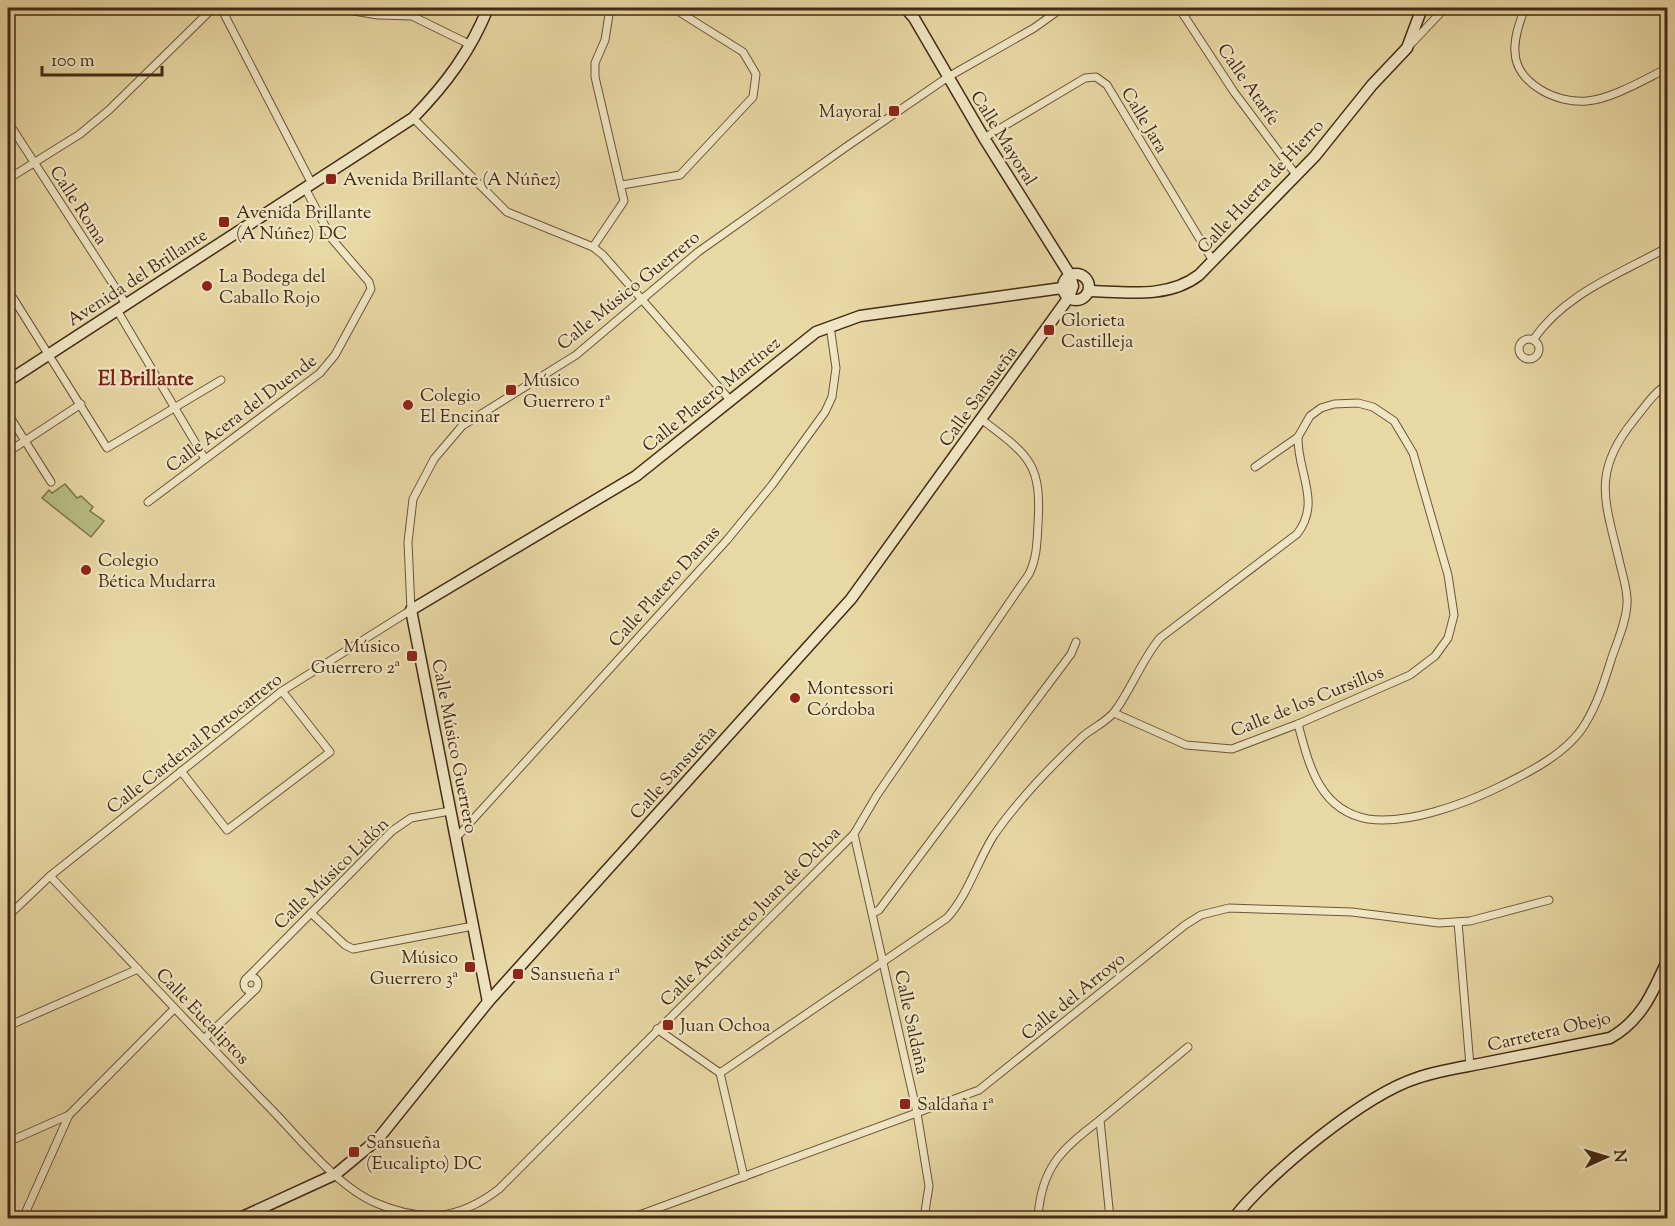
<svg xmlns="http://www.w3.org/2000/svg" width="1675" height="1226" font-family="'Sorts Mill Goudy',serif">
<style>
.green{fill:#b8be85;stroke:#7e744d;stroke-width:1.5}
.lines{fill:none;stroke-linecap:round;stroke-linejoin:round}
.street-casing{stroke:#6d5539;stroke-width:9}
.secondary-casing{stroke:#442915;stroke-width:13}
.street{stroke:#f0e6c4;stroke-width:7}
.secondary{stroke:#f0e6c4;stroke-width:10}
.poi-dot{fill:#8f2418;stroke:#f0e6c4;stroke-width:2}
.labels{text-anchor:middle;stroke-width:4.5;stroke-linejoin:round;paint-order:stroke}
.street-label{font-size:18px;fill:#442915;stroke:#f0e6c4}
.poi-label{font-size:18px;fill:#442915;stroke:#f0e6c4;text-anchor:start}
.neighbourhood-label{font-size:20px;font-weight:bold;fill:#7a1f14;stroke:#f0e6c4}
</style>
<rect width="100%" height="100%" fill="#e8d8a4"/>
<filter id="stains"><feTurbulence type="fractalNoise" baseFrequency=".00333" numOctaves="4"/><feColorMatrix values="0 0 0 0 .2 0 0 0 0 .09 0 0 0 0 .02 0 0 0 .5 -.17"/></filter>
<radialGradient id="worn" r=".72"><stop offset=".6" stop-color="#630" stop-opacity="0"/><stop offset="1" stop-color="#630" stop-opacity=".3"/></radialGradient>
<path class="green" d="M65,484L77,498L81,496L93,507L90,511L104,521L91,537L42,498L49,490L52,493Z"/>
<g class="lines">
<g class="street-casing">
<g id="street">
<path d="M221,8L312,184"/>
<path d="M335,8L378,15L412,16L471,45"/>
<path d="M1179,8L1234,92L1297,176"/>
<path d="M1525,8C1520,21 1514,37 1515,52C1516,84 1558,104 1587,101C1612,99 1645,79 1668,68"/>
<path d="M1411,44L1445,8"/>
<path d="M413,118L507,212L593,247L603,255L730,400"/>
<path d="M8,122L126,304"/>
<path d="M984,138L1085,78L1096,77L1107,85L1213,261"/>
<path d="M8,179L80,134L109,110L213,8"/>
<path d="M622,185L680,175L753,97L756,74L743,52L673,8"/>
<path d="M593,247L624,201L595,77V63L605,40L610,8"/>
<path d="M8,290L107,448L221,380"/>
<path d="M117,310L205,459"/>
<circle cx="1529" cy="349" r="10"/>
<path d="M1533,340C1565,293 1620,274 1668,247"/>
<path d="M8,414L51,482"/>
<path d="M8,452L81,404"/>
<path d="M148,502L320,373L335,355L371,289L369,282L332,239L305,188"/>
<path d="M1114,713L1186,745L1232,749L1298,724L1410,675L1435,656L1448,638L1454,615L1448,575L1413,453L1394,421L1373,407L1358,403L1334,404L1321,408L1310,416L1298,437L1255,467"/>
<path d="M1298,724C1309,765 1319,810 1368,819C1407,825 1464,804 1499,787C1528,773 1568,753 1585,724C1598,703 1605,679 1612,657C1618,640 1626,622 1627,604C1628,591 1623,577 1620,564C1606,503 1590,474 1634,420C1644,408 1654,392 1668,384"/>
<path d="M181,771L227,830L330,752L282,691"/>
<path d="M854,834L917,1113L929,1186L924,1218"/>
<path d="M456,838L727,540L772,485L825,412L832,397L836,368L830,326"/>
<path d="M50,876C124,954 197,1033 272,1110C301,1140 338,1187 376,1203C423,1223 459,1220 499,1189L854,834L877,795L1029,574C1037,558 1037,542 1038,524C1042,462 1028,455 981,419"/>
<path d="M311,913L345,945L353,949L473,926"/>
<path d="M873,913L879,910L1071,654L1076,642"/>
<path d="M8,916L50,876L282,691L411,610L408,542L413,499L434,459L462,426L576,355L698,252L846,147L948,77L1034,28L1062,8"/>
<path d="M1458,922L1470,1066"/>
<circle cx="251" cy="984" r="7"/>
<path d="M246,979L392,831L411,818L450,811"/>
<path d="M8,1026L138,969"/>
<path d="M657,1029L720,1073L744,1177"/>
<path d="M204,1039L256,989"/>
<path d="M720,1073L947,918C968,895 977,862 994,835C1019,799 1050,767 1082,737C1092,728 1107,722 1115,711C1132,688 1141,661 1160,638L1297,534C1322,502 1297,472 1298,437"/>
<path d="M8,1142L69,1115"/>
<path d="M23,1218L69,1115L174,1009"/>
<path d="M631,1218L979,1090L1185,925L1201,915L1229,908L1352,912L1439,923L1470,921L1549,900"/>
<path d="M1038,1218C1041,1167 1062,1149 1100,1120"/>
<path d="M1110,1218L1100,1120L1188,1047"/>
</g>
</g>
<g class="secondary-casing">
<g id="secondary">
<circle cx="1076" cy="287" r="13"/>
<path d="M1089,291C1126,292 1168,299 1199,275L1315,156L1372,85L1407,48L1422,8"/>
<path d="M8,381L413,118C446,84 470,52 488,8"/>
<path d="M488,1002L411,610L636,476L816,332L860,316L1062,288"/>
<path d="M240,1218L336,1174L378,1139L488,1002L851,599L1069,297L1073,286L1070,275L984,138L914,18L905,8"/>
<path d="M1234,1218C1268,1174 1364,1095 1417,1078C1440,1070 1465,1067 1489,1062C1529,1054 1569,1046 1610,1038C1642,1020 1653,992 1668,959"/>
</g>
</g>
<use href="#street" class="street"/>
<use href="#secondary" class="secondary"/>
</g>
<g class="poi-dot">
<rect x="888" y="105" width="12" height="12" rx="3"/>
<rect x="325" y="173" width="12" height="12" rx="3"/>
<rect x="218" y="216" width="12" height="12" rx="3"/>
<circle cx="207" cy="286" r="6"/>
<rect x="1043" y="324" width="12" height="12" rx="3"/>
<rect x="505" y="384" width="12" height="12" rx="3"/>
<circle cx="408" cy="405" r="6"/>
<circle cx="86" cy="570" r="6"/>
<rect x="406" y="650" width="12" height="12" rx="3"/>
<circle cx="795" cy="698" r="6"/>
<rect x="464" y="961" width="12" height="12" rx="3"/>
<rect x="512" y="968" width="12" height="12" rx="3"/>
<rect x="662" y="1019" width="12" height="12" rx="3"/>
<rect x="899" y="1098" width="12" height="12" rx="3"/>
<rect x="348" y="1146" width="12" height="12" rx="3"/>
</g>
<g class="labels">
<g class="street-label">
<text transform="translate(1249 84) rotate(55)" y="6">Calle Atarfe</text>
<text transform="translate(1145 120) rotate(59)" y="6">Calle Jara</text>
<text transform="translate(1004 138) rotate(58)" y="6">Calle Mayoral</text>
<text transform="translate(1260 186) rotate(-47)" y="6">Calle Huerta de Hierro</text>
<text transform="translate(79 205) rotate(57)" y="6">Calle Roma</text>
<text transform="translate(137 277) rotate(-33)" y="6">Avenida del Brillante</text>
<text transform="translate(628 290) rotate(-39)" y="6">Calle Músico Guerrero</text>
<text transform="translate(711 394) rotate(-39)" y="6">Calle Platero Martínez</text>
<text transform="translate(978 396) rotate(-54)" y="6">Calle Sansueña</text>
<text transform="translate(241 413) rotate(-37)" y="6">Calle Acera del Duende</text>
<text transform="translate(664 586) rotate(-48)" y="6">Calle Platero Damas</text>
<text transform="translate(1307 701) rotate(-22)" y="6">Calle de los Cursillos</text>
<text transform="translate(194 743) rotate(-38)" y="6">Calle Cardenal Portocarrero</text>
<text transform="translate(455 746) rotate(79)" y="6">Calle Músico Guerrero</text>
<text transform="translate(673 772) rotate(-48)" y="6">Calle Sansueña</text>
<text transform="translate(331 873) rotate(-44)" y="6">Calle Músico Lidón</text>
<text transform="translate(750 916) rotate(-45)" y="6">Calle Arquitecto Juan de Ochoa</text>
<text transform="translate(1073 996) rotate(-39)" y="6">Calle del Arroyo</text>
<text transform="translate(203 1016) rotate(46)" y="6">Calle Eucaliptos</text>
<text transform="translate(912 1022) rotate(78)" y="6">Calle Saldaña</text>
<text transform="translate(1549 1031) rotate(-13)" y="6">Carretera Obejo</text>
</g>
<g class="poi-label">
<text x="882" y="117" text-anchor="end">Mayoral</text>
<text x="343" y="185">Avenida Brillante (A Núñez)</text>
<text x="236" y="218">Avenida Brillante<tspan x="236" dy="21">(A Núñez) DC</tspan></text>
<text x="219" y="282">La Bodega del<tspan x="219" dy="21">Caballo Rojo</tspan></text>
<text x="1061" y="326">Glorieta<tspan x="1061" dy="21">Castilleja</tspan></text>
<text x="523" y="386">Músico<tspan x="523" dy="21">Guerrero 1ª</tspan></text>
<text x="420" y="401">Colegio<tspan x="420" dy="21">El Encinar</tspan></text>
<text x="98" y="566">Colegio<tspan x="98" dy="21">Bética Mudarra</tspan></text>
<text x="400" y="652" text-anchor="end">Músico<tspan x="400" dy="21">Guerrero 2ª</tspan></text>
<text x="807" y="694">Montessori<tspan x="807" dy="21">Córdoba</tspan></text>
<text x="458" y="963" text-anchor="end">Músico<tspan x="458" dy="21">Guerrero 3ª</tspan></text>
<text x="530" y="980">Sansueña 1ª</text>
<text x="680" y="1031">Juan Ochoa</text>
<text x="917" y="1110">Saldaña 1ª</text>
<text x="366" y="1148">Sansueña<tspan x="366" dy="21">(Eucalipto) DC</tspan></text>
</g>
<g class="neighbourhood-label">
<text x="146" y="385">El Brillante</text>
</g>
</g>
<rect width="1675" height="1226" fill="none" stroke="#e8d8a4" stroke-width="30"/>
<rect x="9" y="9" width="1657" height="1208" fill="none" stroke="#442915" stroke-width="3"/>
<rect x="15" y="15" width="1645" height="1196" fill="none" stroke="#442915" stroke-width="1.5"/>
<g transform="translate(1606 1157) rotate(86)" stroke="#f0e6c4" stroke-width="4.5" paint-order="stroke">
<path d="M0-4.5L10 22L0 15L-10 22Z" fill="#442915"/>
<text y="-9" font-size="16" font-weight="bold" text-anchor="middle" fill="#442915">N</text>
</g>
<path d="M42 66v9h120v-9" fill="none" stroke="#442915" stroke-width="3"/>
<text x="51" y="66" font-size="18" fill="#442915" stroke="#f0e6c4" stroke-width="4.5" paint-order="stroke">100 m</text>
<rect width="100%" height="100%" filter="url(#stains)"/>
<rect width="100%" height="100%" fill="url(#worn)"/>
</svg>
